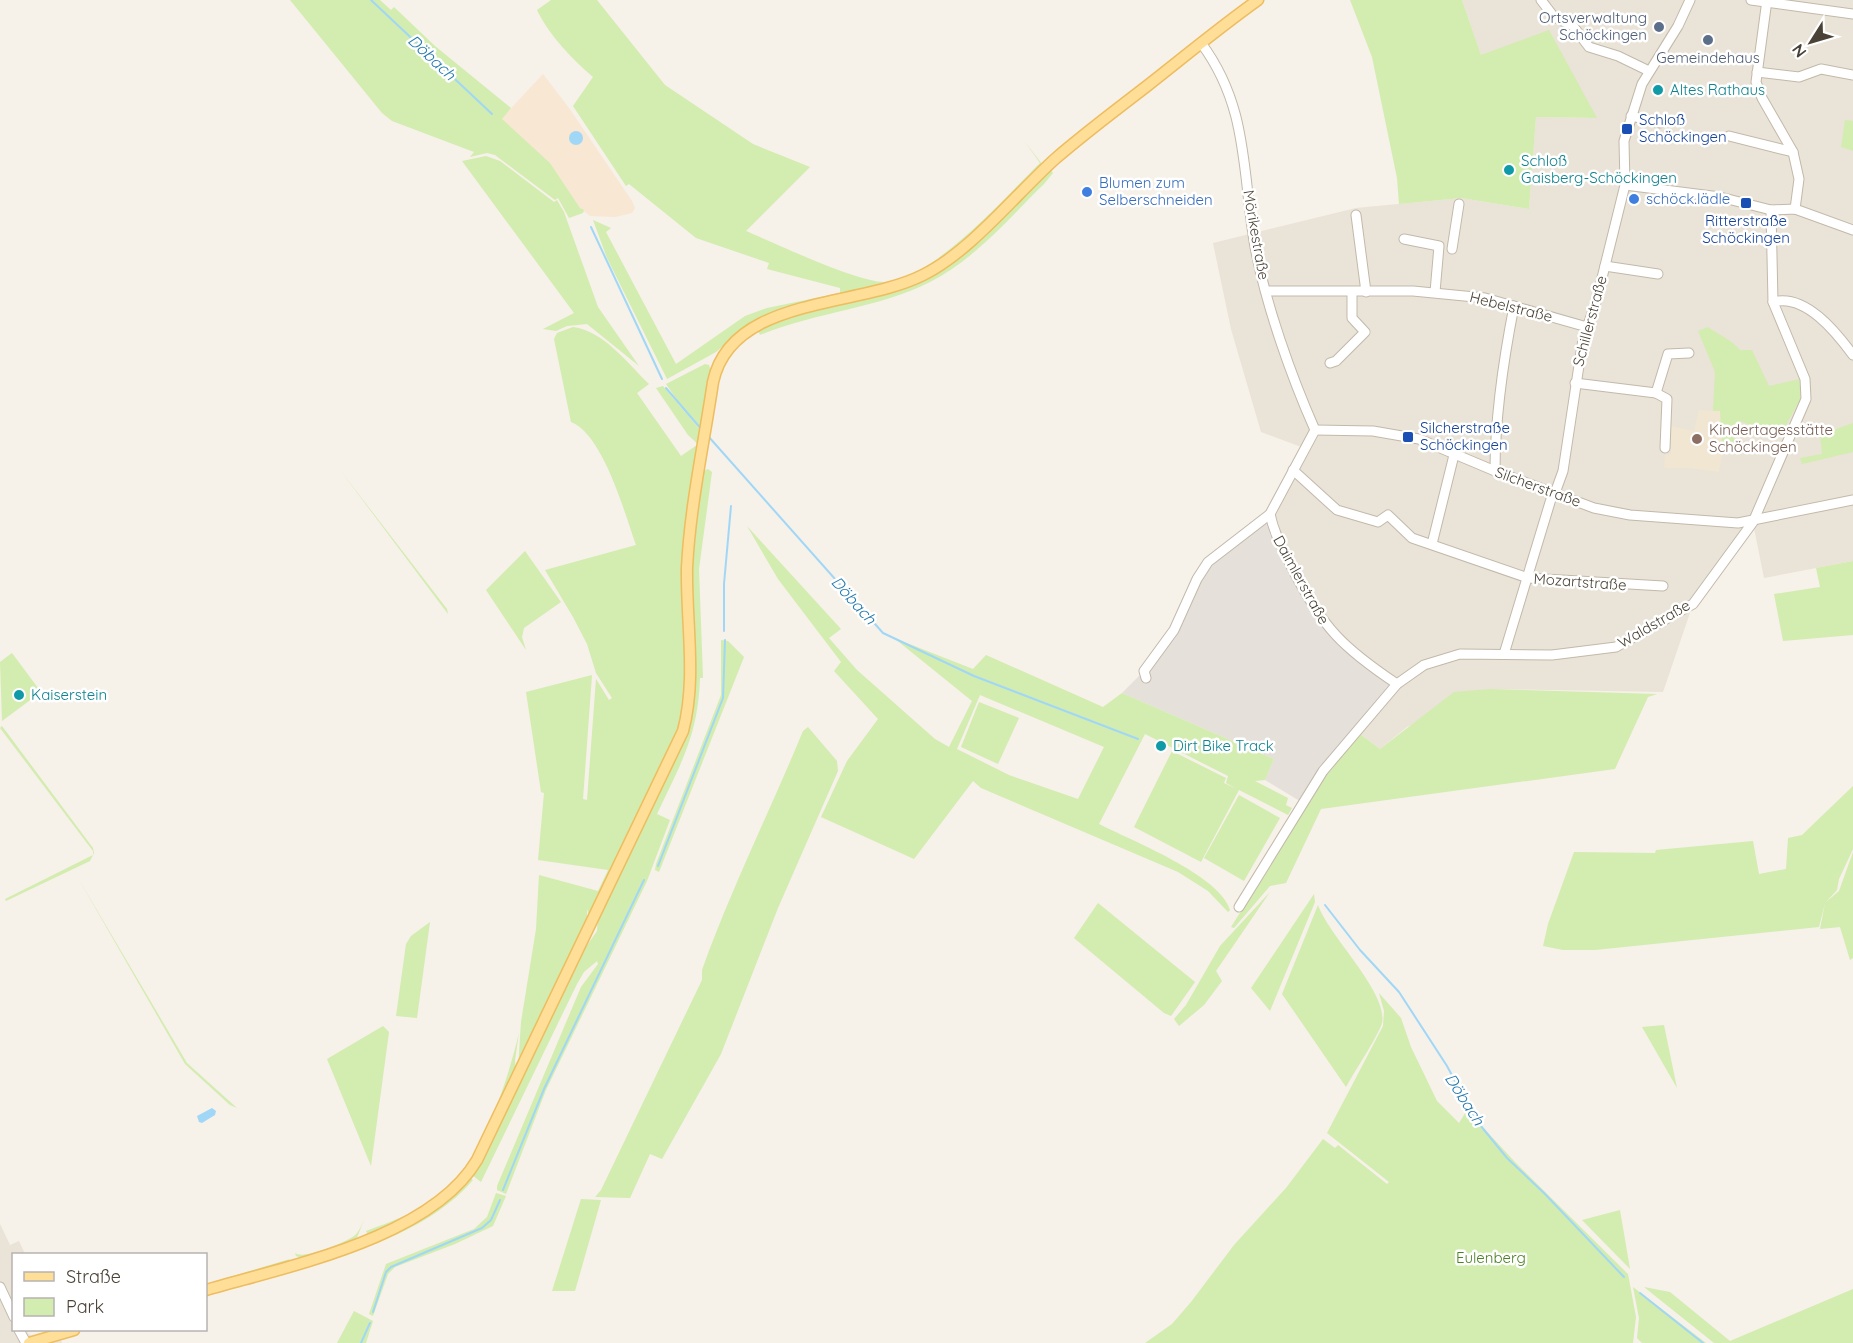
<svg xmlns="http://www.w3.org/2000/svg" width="1853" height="1343" font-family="Quicksand,sans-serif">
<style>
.residential{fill:#eae3d7}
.commercial{fill:#f8e7d3}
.industrial{fill:#e5e0da}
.education{fill:#f0e6d2}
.green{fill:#d3ecaf;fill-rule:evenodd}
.water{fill:#a1d7f6}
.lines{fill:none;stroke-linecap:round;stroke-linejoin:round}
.stream{stroke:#a1d7f6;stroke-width:2}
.minor-casing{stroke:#c2b9aa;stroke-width:11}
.major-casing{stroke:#edbd5f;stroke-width:13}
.minor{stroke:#fff;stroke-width:9}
.major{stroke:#ffde98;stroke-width:10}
.service-dot{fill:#5c6f8a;stroke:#fff;stroke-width:2}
.culture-dot{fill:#0f9aa8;stroke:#fff;stroke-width:2}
.transit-dot{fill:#1a4fb4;stroke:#fff;stroke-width:2}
.shop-dot{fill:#3f7fe0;stroke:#fff;stroke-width:2}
.education-dot{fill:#8d6e63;stroke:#fff;stroke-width:2}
.labels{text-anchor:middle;stroke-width:5;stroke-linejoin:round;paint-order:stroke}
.service-label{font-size:15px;fill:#4e5e75;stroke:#fff;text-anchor:end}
.culture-label{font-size:15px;fill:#0d838f;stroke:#fff;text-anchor:start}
.transit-label{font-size:15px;fill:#164399;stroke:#fff;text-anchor:start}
.shop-label{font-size:15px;fill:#366cbe;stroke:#fff;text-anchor:start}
.street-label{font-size:15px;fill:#4a4236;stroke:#fff}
.education-label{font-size:15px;fill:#785e54;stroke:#fff;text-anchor:start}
.park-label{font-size:15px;fill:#4b8124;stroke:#fff}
.water-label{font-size:16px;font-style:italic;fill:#2479ae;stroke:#fff}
</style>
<rect width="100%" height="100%" fill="#f6f1e9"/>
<!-- residential -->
<g class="residential">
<polygon points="1462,0 1853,0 1853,561 1764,578 1753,523 1693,604 1663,692 1491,689 1407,727 1380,749 1356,731 1326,628 1270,514 1304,448 1261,432 1231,329 1213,243 1356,208 1461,198 1529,209 1536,117 1597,118 1481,55"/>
<polygon points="0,1224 10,1245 19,1241 25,1254 14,1254 14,1330 33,1330 27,1332 31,1336 57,1331 62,1343 0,1343"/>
</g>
<!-- commercial -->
<polygon class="commercial" points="543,74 569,108 632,201 635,208 632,213 615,217 590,216 580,208 550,163 501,119"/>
<!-- industrial -->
<polygon class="industrial" points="1270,514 1326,628 1397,684 1303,803 1265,780 1274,759 1122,693 1144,671 1174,630 1202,569"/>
<!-- education -->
<polygon class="education" points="1699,410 1720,411 1723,452 1719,472 1689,468 1664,468 1665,455 1671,454 1671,426 1694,431"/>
<!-- green -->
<g class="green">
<polygon points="290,0 380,0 391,10 394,7 435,46 511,108 502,119 550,163 580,208 584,210 583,213 569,218 558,198 555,200 495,155 487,153 470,157 474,152 392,121 382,113"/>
<path d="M551,0H597L665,85L753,144L810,167L746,231C774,243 859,283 885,282C934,279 1005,197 1040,163L1025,142L1042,164L956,249L918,274L743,329L716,352L667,379L607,258L593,220L611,228L606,232L676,364L745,316L767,308L840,293V288L767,269L769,263L696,238L629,184L626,186L573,106L593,77C572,59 549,35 537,10Z"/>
<polygon points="1350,0 1462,0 1481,55 1549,30 1597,118 1536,117 1529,209 1461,198 1399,204 1397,178 1372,57"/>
<polygon points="1845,120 1853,121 1853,151 1841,147"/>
<polygon points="486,156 500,161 554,202 557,200 564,212 598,307 639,366 587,324 567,326 556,331 543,329 574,313 462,161"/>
<path d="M1050,169L1053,173L1044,184C1009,218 974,260 930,282C877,309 815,312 760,335L756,325L925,274Z"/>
<path d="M573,327C604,331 627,363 649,384L637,393L681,456L697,445L700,449L686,540L685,698L679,730L590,920L587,909V926L518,1069L521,1022L536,929L539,875L598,891L608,870L538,860L544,793L541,792L526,692L592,675L583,799L587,800L596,679L609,700L612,698L596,673L587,644L573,617L545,570L636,545C625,514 603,434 571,422L554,339L557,333Z"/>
<path d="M1708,327C1719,335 1732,340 1740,350H1752L1769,386L1799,379L1801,398L1780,436L1740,421L1733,443H1722L1720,411H1713L1715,372L1698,331Z"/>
<polygon points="705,364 709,365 711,371 702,428 688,416 666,384"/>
<polygon points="663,386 702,432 700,446 688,435 656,388"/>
<polygon points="1853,423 1853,452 1802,464 1800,458 1822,454 1820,435"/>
<path d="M708,469L712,472L699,569L703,678H700C698,736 681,763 657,814L670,820L647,881L546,1090L506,1194L497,1190V1186L581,987L598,964L597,961L584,972L577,984L481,1182L472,1175L583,951L597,931L598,918L682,742L693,541L703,471Z"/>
<polygon points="340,470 447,609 448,614"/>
<path d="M747,526L841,629L829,638L857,670L935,739L949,747L972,701L894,638L973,669L986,655L1103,707L1122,693L1274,759L1265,780L1255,781L1288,798L1286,805L1292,808L1288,815L1239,790L1201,862L1134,827L1172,751L1226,778L1224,783L1237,789L1226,783L1228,776L1145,734L1099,824C1130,840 1220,875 1230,910L1228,912L1208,891L1178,872L981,788L973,781L914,859L821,817L847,761L878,719L834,671L841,662L778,579ZM980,695L1104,747L1078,799L1009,775L957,749Z"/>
<polygon points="525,551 561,602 524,628 522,637 526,650 486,590"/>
<polygon points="1853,561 1853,635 1783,641 1774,594 1820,587 1816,568"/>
<polygon points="721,640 728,641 744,657 659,872 655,870 656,864 721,695"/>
<polygon points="12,653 41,692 2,721 0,662"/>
<polygon points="1491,689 1657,694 1648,697 1615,769 1321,809 1286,883 1270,886 1234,928 1231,927 1291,832 1323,771 1356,731 1380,749 1454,692"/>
<polygon points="979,702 1019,718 998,764 961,747"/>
<polygon points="2,726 93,848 94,853 90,861 6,901 5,899 93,855 93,851 0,728"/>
<path d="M808,727L837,761L838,771L778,908L721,1054L662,1159L650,1154L630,1198L595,1197L601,1190L702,980V970C731,889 770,811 803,731Z"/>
<polygon points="1853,786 1853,849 1839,879 1837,890 1826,902 1839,891 1853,852 1853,958 1850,960 1840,927 1820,929 1825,903 1819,927 1595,950 1563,950 1543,946 1548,924 1574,852 1655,853 1656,850 1753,841 1759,874 1786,869 1788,838 1802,835"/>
<polygon points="1239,795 1280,818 1244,881 1204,858"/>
<polygon points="78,878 187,1063 237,1108 230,1105 185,1064"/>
<polygon points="1270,892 1216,971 1222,981 1204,1005 1179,1026 1174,1019 1186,1005 1220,946"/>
<polygon points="1314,894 1315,902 1270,1011 1251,988"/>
<polygon points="1098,903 1195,982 1171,1016 1164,1013 1074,938"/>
<path d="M1318,905C1329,937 1393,997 1381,1026C1372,1046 1357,1067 1346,1087L1282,994Z"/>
<polygon points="430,922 417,1018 396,1016 406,944 411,936"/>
<polygon points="1379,993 1401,1018 1411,1047 1437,1101 1459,1123 1467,1110 1515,1162 1628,1274 1636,1317 1633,1343 1145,1343 1172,1324 1191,1302 1234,1245 1286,1188 1323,1139 1335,1148 1338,1145 1387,1184 1389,1182 1327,1133 1383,1026 1384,1011"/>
<polygon points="1664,1025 1677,1088 1642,1027"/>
<polygon points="383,1026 389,1032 371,1166 327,1059"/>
<path d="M519,1033L515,1060L516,1075L482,1144L462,1176L444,1195L426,1208L368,1235L366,1231C390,1222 416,1213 437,1197C482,1163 506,1086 519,1033Z"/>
<path d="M470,1178L473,1180C433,1227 367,1248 310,1267L429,1214L449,1201Z"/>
<polygon points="496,1193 506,1196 493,1226 455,1244 395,1267 388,1274 373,1316 369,1314 386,1264 474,1229 487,1217"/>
<polygon points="581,1199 601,1200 575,1291 552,1291"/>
<polygon points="1620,1210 1630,1269 1582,1220"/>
<path d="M364,1220L356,1240L302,1258L296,1256L295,1253C303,1260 344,1243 354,1236C359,1232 361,1226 364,1220Z"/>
<polygon points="290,1259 287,1263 206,1287 206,1284"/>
<polygon points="1633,1287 1706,1343 1642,1343 1637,1338 1639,1318"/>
<polygon points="1644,1287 1670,1292 1730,1341 1853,1289 1853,1343 1714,1343"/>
<polygon points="354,1311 373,1321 366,1343 337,1343"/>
</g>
<!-- water -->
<g class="water">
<circle cx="576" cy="138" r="7"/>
<polygon points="212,1108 216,1111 215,1115 202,1123 199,1122 197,1116"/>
</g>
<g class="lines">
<!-- stream -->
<g class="stream">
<polyline points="371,0 492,114"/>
<polyline points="591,227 662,379"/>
<polyline points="666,388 702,430"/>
<polyline points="708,436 883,633 974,676 1138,739"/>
<polyline points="724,631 724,584 731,506"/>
<polyline points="658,866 723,698 725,640"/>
<polyline points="1325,905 1360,950 1399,992 1447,1066 1476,1120 1507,1158 1544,1193 1624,1277"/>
<polyline points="503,1190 544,1089 644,880"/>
<polyline points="1640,1293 1703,1343"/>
<polyline points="373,1312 386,1272 391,1267 482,1228 491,1220 500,1200"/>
<polyline points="361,1343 370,1323"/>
</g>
<defs>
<g id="minor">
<polyline points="1541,0 1554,17 1573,26 1589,47 1618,56 1649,71"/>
<polyline points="1751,0 1853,14"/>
<polyline points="1767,0 1756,82 1762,98 1793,152 1799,179 1795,209"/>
<path d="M1201,43C1249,107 1242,173 1255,247C1266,305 1291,376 1315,430"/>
<polyline points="1757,72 1799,77 1821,69 1853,75"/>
<polyline points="1631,116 1660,123"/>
<polyline points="1729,136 1793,152"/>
<polyline points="1625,185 1720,197 1771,210 1795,209 1853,230"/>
<polyline points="1356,215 1366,292"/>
<polyline points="1404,239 1439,246 1435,292"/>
<polyline points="1452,249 1459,204"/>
<polyline points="1605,266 1658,274"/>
<polyline points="1266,291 1413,291 1485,298 1587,327"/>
<path d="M1773,302C1805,293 1836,332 1853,355"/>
<polyline points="1330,363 1336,361 1365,332 1352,318 1352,292"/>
<polyline points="1575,383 1656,393 1668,354 1689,353"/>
<polyline points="1656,393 1667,399 1665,448"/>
<polyline points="1315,430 1373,431 1419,439 1495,471 1594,508 1630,515 1738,523 1853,500"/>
<polyline points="1293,470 1337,510 1378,522 1388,515 1412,538 1528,578 1663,586"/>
<path d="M1495,471C1495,415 1503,362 1514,306"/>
<polyline points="1555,493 1563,471 1583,339 1596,302 1625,185 1624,141 1642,84 1678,26 1690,0"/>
<path d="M1270,514C1274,534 1284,551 1293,570C1323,628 1343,648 1397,684"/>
<polyline points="1432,544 1454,455"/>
<polyline points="1504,654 1551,499"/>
<polyline points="1146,678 1144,671 1174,630 1197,579 1208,562 1270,514 1315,430"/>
<polyline points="1239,907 1323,771 1397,684 1424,665 1460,654 1552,655 1616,647 1693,604 1753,522 1806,399 1805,379 1773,302 1771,210"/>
<polyline points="0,1287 14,1317"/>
<polyline points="19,1330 26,1343"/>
</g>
<g id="major">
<path d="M206,1290C288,1266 431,1238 477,1160L683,731C697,679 686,622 687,568C690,506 704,443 713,382C731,296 858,308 923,275C970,252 1015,195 1055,159C1085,133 1116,110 1147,86C1184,57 1220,27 1258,0"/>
<polyline points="29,1343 74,1330"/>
</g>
</defs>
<!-- minor casing -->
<use href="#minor" class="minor-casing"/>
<!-- major casing -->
<use href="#major" class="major-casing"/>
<!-- minor -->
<use href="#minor" class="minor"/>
<!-- major -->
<use href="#major" class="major"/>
</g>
<!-- markers -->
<g class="service-dot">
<circle cx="1659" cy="27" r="6"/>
<circle cx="1708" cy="40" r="6"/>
</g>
<g class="culture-dot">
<circle cx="1658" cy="90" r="6"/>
<circle cx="1509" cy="170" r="6"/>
<circle cx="19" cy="695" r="6"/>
<circle cx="1161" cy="746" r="6"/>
</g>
<g class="transit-dot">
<rect x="1621" y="123" width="12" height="12" rx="3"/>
<rect x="1740" y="197" width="12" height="12" rx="3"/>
<rect x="1402" y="431" width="12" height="12" rx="3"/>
</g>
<g class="shop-dot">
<circle cx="1087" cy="192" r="6"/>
<circle cx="1634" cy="199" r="6"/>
</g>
<circle class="education-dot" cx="1697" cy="439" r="6"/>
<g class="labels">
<!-- service labels -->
<g class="service-label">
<text x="1647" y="23">Ortsverwaltung<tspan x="1647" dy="17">Schöckingen</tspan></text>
<text x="1708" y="63" text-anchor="middle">Gemeindehaus</text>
</g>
<!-- culture labels -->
<g class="culture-label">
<text x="1670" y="95">Altes Rathaus</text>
<text x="1521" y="166">Schloß<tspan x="1521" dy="17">Gaisberg-Schöckingen</tspan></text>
<text x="31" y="700">Kaiserstein</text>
<text x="1173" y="751">Dirt Bike Track</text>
</g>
<!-- transit labels -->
<g class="transit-label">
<text x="1639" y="125">Schloß<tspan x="1639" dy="17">Schöckingen</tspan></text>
<text x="1746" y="226" text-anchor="middle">Ritterstraße<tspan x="1746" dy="17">Schöckingen</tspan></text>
<text x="1420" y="433">Silcherstraße<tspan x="1420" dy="17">Schöckingen</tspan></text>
</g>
<!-- shop labels -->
<g class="shop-label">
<text x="1099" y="188">Blumen zum<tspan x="1099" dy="17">Selberschneiden</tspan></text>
<text x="1646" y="204">schöck.lädle</text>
</g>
<!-- street labels -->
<g class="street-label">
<text transform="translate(1256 235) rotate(80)" y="5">Mörikestraße</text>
<text transform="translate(1511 307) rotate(14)" y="5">Hebelstraße</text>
<text transform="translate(1590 321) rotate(-75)" y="5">Schillerstraße</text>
<text transform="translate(1538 487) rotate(20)" y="5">Silcherstraße</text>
<text transform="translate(1301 580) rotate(61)" y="5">Daimlerstraße</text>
<text transform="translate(1580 582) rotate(4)" y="5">Mozartstraße</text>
<text transform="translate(1654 624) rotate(-30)" y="5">Waldstraße</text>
</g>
<!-- education labels -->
<g class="education-label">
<text x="1709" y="435">Kindertagesstätte<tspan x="1709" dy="17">Schöckingen</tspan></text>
</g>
<!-- park labels -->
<g class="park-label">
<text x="1491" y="1263">Eulenberg</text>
</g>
<!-- water labels -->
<g class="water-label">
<text transform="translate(432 57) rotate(43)" y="6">Döbach</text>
<text transform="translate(854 600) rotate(48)" y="6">Döbach</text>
<text transform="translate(1465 1099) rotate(57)" y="6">Döbach</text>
</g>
</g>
<!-- legend -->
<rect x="12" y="1253" width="195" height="78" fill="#ffffff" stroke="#b7b3af" stroke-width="1.5"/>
<rect x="24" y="1272" width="30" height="9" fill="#ffde98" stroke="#b7b3af" stroke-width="1.5"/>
<text x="66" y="1283" font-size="18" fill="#4a4236">Straße</text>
<rect x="24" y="1298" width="30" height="18" fill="#d3ecaf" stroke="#b7b3af" stroke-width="1.5"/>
<text x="66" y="1313" font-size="18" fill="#4a4236">Park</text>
<!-- north arrow -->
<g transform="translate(1811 42) rotate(233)" stroke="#ffffff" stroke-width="4.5" paint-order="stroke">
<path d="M0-4.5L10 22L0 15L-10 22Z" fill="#4a4236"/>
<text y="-9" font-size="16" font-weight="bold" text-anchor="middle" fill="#4a4236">N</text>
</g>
</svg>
